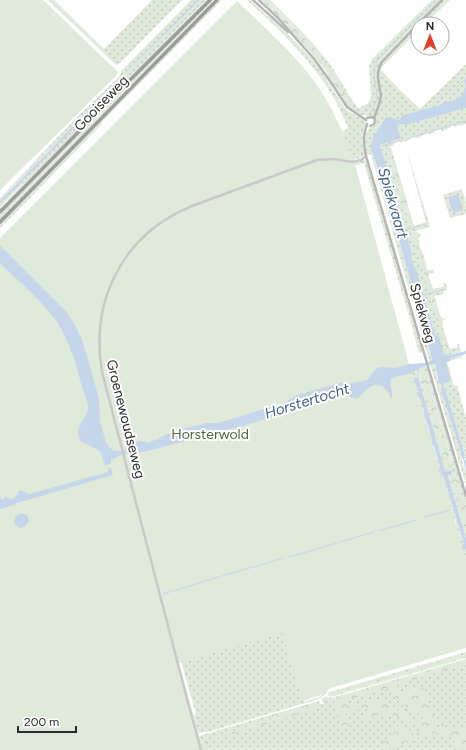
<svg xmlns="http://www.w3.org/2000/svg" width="466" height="750" font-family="Figtree,sans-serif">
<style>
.grass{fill:url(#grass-dots);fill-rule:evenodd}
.forest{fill:url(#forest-crowns);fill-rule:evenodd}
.park{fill:#e0eada}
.water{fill:#c5d6ea}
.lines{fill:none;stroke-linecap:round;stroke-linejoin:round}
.stream{stroke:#c5d6ea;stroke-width:1}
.tertiary{stroke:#c9c9c9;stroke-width:2.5}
.secondary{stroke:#b6b6b6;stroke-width:2.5}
.trunk{stroke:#9c9c9c;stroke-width:3.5}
.labels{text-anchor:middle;stroke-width:4;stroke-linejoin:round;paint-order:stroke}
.street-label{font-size:14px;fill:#2c2c2c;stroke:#fff}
.park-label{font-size:14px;fill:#48673a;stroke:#fff}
.water-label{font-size:15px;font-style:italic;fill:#3b608d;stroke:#fff}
</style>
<defs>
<pattern id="grass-dots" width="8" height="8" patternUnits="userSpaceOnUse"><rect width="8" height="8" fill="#e0eada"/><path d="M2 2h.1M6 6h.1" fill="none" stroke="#c0c9bb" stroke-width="1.8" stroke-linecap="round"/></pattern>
<pattern id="forest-crowns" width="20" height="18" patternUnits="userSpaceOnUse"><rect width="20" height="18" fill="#e0eada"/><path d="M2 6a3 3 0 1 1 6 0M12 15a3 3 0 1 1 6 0" fill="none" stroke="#c0c9bb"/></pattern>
</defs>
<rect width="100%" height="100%" fill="#fff"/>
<!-- grass -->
<g class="grass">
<polygon points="48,0 54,0 104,49 152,0 182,0 120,63 116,65 91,41"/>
<polygon points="191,0 197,0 126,72 126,73 200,0 207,0 31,178 25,184 0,210 0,208 23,184 22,184 0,207 0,204 124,76 124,75 123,75 0,201 0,198 76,118 119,77 122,70 130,62"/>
<polygon points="211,0 214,0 0,220 0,214"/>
<polygon points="220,0 222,0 102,122 101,125 30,198 0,228 0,223 193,27"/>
<path d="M247,0H250C271,20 294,37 312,60C325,75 334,92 345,108L348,111L365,120C367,128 362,134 362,142C362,148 366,153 363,157L349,161L332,158L323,159L278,174V173L318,158C320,141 329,145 335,134L343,132L348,128C344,119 340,108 335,100C313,61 280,30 247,0Z"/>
<path d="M267,0H270C289,19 309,37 325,58C338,74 346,92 358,108C365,105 370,104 371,96L369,66L372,59L432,0H450L425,24H418V31L380,69L400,90L420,109L466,64V78L463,81L465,82L466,84L463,95L458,99L446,102L444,101V99L440,105L403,115L399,120L386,117L380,126L372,139L373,156L397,232L432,359L433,360L429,361L371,154L367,155C364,143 362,131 375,125L376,119L373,116C371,116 369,117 367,116C360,116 350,109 346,104H349L299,32Z"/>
<path d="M466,108V124L455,127L454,125L450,127V128L442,131L441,129L434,131L435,133L429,134L428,133L417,138L416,137L410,138V140L400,143V141L394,143V145L387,148L408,219L410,226L411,227L426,222L405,145L430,227L412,232L425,278L430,292L445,289V286L444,287L443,283H446L447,289V290L443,291L444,294L435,296L434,295L432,296L431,298L446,351L458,347L457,344H459L461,352L449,355L444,354L435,334L416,268C413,265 411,257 412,253L396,197L394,196L380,145L397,127L399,124L406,125Z"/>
<polygon points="364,160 367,162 423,352 419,353 409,316 364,163 357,165 278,175"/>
<path d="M461,189C466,196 466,205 466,214L450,218L443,195Z"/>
<polygon points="462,356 462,357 447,362 454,386 457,385 466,418 466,458 464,458 465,456 445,388 444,388 443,384 451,381 445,362 449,359"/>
<path d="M430,364H435C437,370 436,376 439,382C440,384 441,386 442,388L441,390L463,458L462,460L466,474V485Z"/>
<path d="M426,366L430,377L466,499V509L455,474L450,476L466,534V538L448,476L449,473L452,472V470L446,471L445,470L418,377L414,378L418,393V397C423,402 424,410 424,416L426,419L432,439V444L440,466L438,473L440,471L442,472L464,543L463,548L466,550V559L464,554L458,550L459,545L461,542L459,533L455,525L456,521L451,514L426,518H423L422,516L424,513L449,506C449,500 444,486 442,479L436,477V465L420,416L421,409L417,394L415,392L411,378L397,381V382L405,415L396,432L377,414L366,408L357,404L335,401L230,433L132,459L130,464L127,465L125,454L145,452L253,423L342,396L345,395L357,399C364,393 377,376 386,389C388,392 389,395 391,398L392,397V394L390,380L395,377L409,374H411C415,370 420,368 426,366ZM424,371L426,372L453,464L446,466L420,375Z"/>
<path d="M286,631L283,634L289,654L300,681L304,702L320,697L324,691L329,688C327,694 321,698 316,700L208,732L198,733L193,717L196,714L181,661Z"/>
<polygon points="466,652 466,654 329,694 331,696 334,695 466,657 466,658 331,697 327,695 330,692"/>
<polygon points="466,662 466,750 202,750 199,737 202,735 270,715 270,718 316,705 316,702 319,701 321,704 323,704 322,699 326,696 330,698 335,697 336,699"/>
</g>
<!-- forest -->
<g class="forest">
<polygon points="262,0 267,0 317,51 334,75 351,102 349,104 346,104 324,69 308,50 273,11"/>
<polygon points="391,147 414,226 411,227 410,226 408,219 387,148"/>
<path d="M416,231L420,234L421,236L418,238L420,242L419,243C420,248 422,252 424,257C426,261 426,265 427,270H433L434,272V273L428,274L433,289L445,286L446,288L445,289L430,292L425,278L412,232Z"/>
<polygon points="434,295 440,315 443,319 445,318 446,318 443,321 443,327 449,347 450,349 459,347 446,351 431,298 432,296"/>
<polygon points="424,371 426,372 453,465 446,467 420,375"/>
<polygon points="455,474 466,509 466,534 450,476"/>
<polygon points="466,654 466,657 334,695 330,696 328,695 330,693"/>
<path d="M466,659V662L462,664L461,666C438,672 415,680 393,687L403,694L409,689L423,686L437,729L441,728V717C442,720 443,724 445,726C448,733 461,727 466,725V747L463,748L462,750H450L455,748V745L452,736C436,731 421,741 406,743C398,747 389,748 380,747L379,743L389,740L388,734H395L393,732L389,729L394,726C396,736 396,741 408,742L442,732L451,734L452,733L441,731L408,741C398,740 397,733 394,726H404L408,728L412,733H419C421,729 420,728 417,725L390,714L383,717L378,716V712L380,710V708H376L377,717L372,719L362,722L360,719L368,714V711L366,708L351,711V713L346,714L349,725L341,728L334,704V702L336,699L335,697ZM389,689C393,694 398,700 403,704C411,710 421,713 425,723C412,722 396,708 385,700C373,696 359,707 346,706V700Z"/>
<polygon points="316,702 317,708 316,709 211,740 207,746 207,750 205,750 205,746 210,738 255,724 257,722 270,719 270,715"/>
</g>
<!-- park -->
<g class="park">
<polygon points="0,0 43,0 118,72 116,76 0,190"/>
<path d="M237,1C268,31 306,63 327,101C338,120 346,140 354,161L419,401L466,558V648L328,689L321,695L303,701L282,633L179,663L203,750H0V238Z"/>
</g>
<!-- water -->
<g class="water">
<polygon points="197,0 200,0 126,73 126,72"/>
<polygon points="123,75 125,76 0,204 0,201"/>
<path d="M466,78V108L406,125L399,124L397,127L401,138L380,145V146L392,184C391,188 393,195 396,197L412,253C411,257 413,265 416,268L435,334L439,337L444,354L449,355L466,351V354L450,359V361L446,362L451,381L443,384L444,388H445L465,456L464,457L466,462V474L464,462L441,390L442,388L441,385L439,383L435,364C426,365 418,368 411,374H409L395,377L390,380L392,394V397L391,398C384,383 376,380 364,392C361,394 360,397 357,399L345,395L337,397L253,423L144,452L123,454L111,460V464L105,465L101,453L98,450L81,442C80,440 78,437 78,434C77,423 89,416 88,406C86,396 81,386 79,376C75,360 70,345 62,330C47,304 21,284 0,263V246L2,247L66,311L77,329L82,340L86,352L99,399L100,422L106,442L109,447L114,451H120L125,450L129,443C136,441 140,439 147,443L158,439L162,436L176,431L206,423H218L274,406L282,404L295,396L325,387L341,383H352L364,381L368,379L377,368L380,367L396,368L410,364L425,363L432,360V359L397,232L371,148L372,139L380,126L386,117H389L399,120L403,115L440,105L445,99L444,101L446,102C454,100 462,99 464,91C465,87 466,85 464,81L463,82L447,97Z"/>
<polygon points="458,194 463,210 453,213 448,197"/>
<path d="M418,377L445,470L446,471L452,470L453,472L449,474L448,476L466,538V550L462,548L464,543L442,472L440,471L438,473L440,466L434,447L432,444V439L426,419L424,416C424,410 423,402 418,397V393L414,378Z"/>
<path d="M109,467L111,469L113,475L17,503L14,505L0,509V496L1,499L3,500L5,497H7L10,499L15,498C19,489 21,489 29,494L36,492H37L108,472V468Z"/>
<path d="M21,513L27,515C31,522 27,526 20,528L16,525L14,521L15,517Z"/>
</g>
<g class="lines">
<!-- stream -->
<g class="stream">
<polyline points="371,112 377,99 377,93 374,76 375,68 377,61 436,0"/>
<polyline points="406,139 465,121"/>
<polyline points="382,146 403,140"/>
<polyline points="405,230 426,224"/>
<polyline points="424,295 445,289"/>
<polyline points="424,517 450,510"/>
<polyline points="379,531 416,520"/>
<polyline points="340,542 374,532"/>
<polyline points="289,557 337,543"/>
<polyline points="222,576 284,558"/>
<polyline points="163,594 219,577"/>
</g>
<!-- tertiary -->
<path class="tertiary" d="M201,750L186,695L102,372C90,300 123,234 192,206L317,160L334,159L352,162L361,160L366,156"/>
<!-- secondary -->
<g class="secondary">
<polyline points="253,0 288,32"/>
<polyline points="259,0 278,18 314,59 330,81 347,107 366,120"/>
<polyline points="418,24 442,0"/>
<polyline points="367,118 371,117 374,118 375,120 374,124 370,126"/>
<polyline points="374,118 379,105 381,96 378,78 378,72 381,63 418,24"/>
<path d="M367,124C363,137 363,143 366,156L466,496"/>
</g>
<!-- trunk -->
<g class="trunk">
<polyline points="0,212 101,109 210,0"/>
<polyline points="0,222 217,0"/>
</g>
</g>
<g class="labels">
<!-- street labels -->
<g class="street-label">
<text transform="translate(101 103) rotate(-46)" y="5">Gooiseweg</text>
<text transform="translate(423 313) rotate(74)" y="5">Spiekweg</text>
<text transform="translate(126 419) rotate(76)" y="5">Groenewoudseweg</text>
</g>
<!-- park labels -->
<g class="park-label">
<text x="210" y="439">Horsterwold</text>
</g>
<!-- water labels -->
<g class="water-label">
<text transform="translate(393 203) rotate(74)" y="5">Spiekvaart</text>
<text transform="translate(307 401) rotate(-17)" y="5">Horstertocht</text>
</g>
</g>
<!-- north arrow -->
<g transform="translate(430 36)"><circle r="19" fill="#ffffff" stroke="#ababab"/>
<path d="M0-3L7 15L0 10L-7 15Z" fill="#e43e2e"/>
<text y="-6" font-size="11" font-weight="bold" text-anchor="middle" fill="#2c2c2c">N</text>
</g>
<!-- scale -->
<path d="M18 726v6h58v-6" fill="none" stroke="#2c2c2c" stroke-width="2"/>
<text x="24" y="726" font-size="12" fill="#2c2c2c" stroke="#ffffff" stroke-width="3" paint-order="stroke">200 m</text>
</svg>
